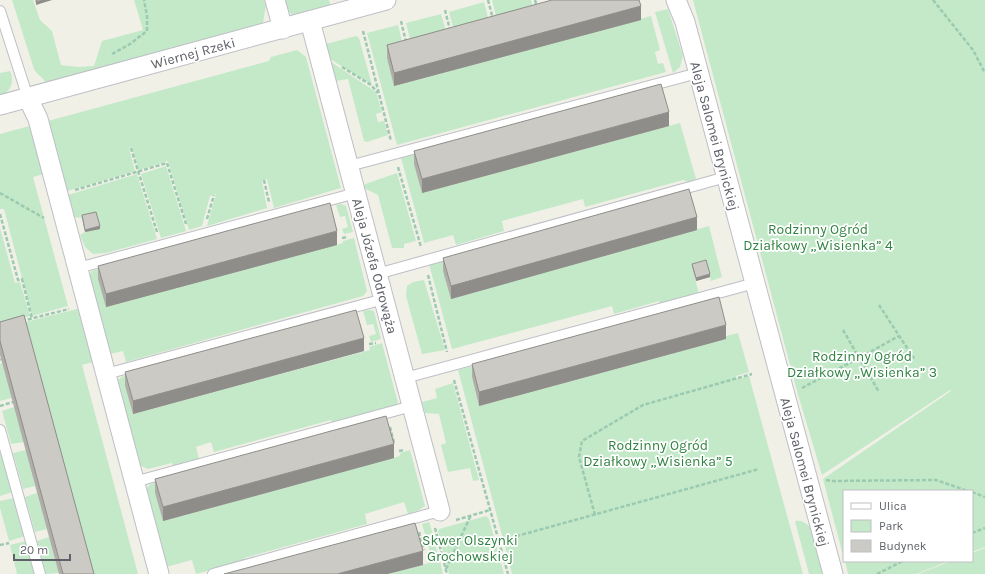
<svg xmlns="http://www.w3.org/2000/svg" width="985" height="574" font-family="Karla,sans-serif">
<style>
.green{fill:#c3e9c9}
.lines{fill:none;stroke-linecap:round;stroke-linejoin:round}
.lane-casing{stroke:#bebfc6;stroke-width:12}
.street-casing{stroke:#bebfc6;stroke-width:21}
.path{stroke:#9bcab0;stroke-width:2.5;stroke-dasharray:4 2;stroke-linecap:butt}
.lane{stroke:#fff;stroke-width:10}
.street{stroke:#fff;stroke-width:19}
.wall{fill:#afaea9}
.shaded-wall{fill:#8f8d89}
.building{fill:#cccac4;stroke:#8f8d89}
.labels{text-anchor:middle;stroke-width:3.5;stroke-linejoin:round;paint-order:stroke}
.street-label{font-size:14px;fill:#5e6168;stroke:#fff}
.park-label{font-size:14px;fill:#318342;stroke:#fff}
</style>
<rect width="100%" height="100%" fill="#f1f0e7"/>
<!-- green -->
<g class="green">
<path d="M12,0H33L40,20L52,31L61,65L78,67L94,66L102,41L143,30L134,0H264L266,5L263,23L46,83C43,77 37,75 34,69Z"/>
<polygon points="282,0 329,0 331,6 293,16 283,5"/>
<polygon points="492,0 531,0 536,18 499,28"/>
<polygon points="693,0 985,0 985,547 972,552 972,491 844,491 844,559 823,479 951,391 950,390 822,475 797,391"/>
<polygon points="484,2 491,30 456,39 449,12"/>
<polygon points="668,9 683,56 680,67 673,73 655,12"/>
<polygon points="441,14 449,41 413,51 406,23"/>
<polygon points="651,16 660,50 655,52 658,64 663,63 666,72 397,145 367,33 398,25 405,53 387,58 395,86"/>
<polygon points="356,36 359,38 372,85 330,59 326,44"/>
<polygon points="297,50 306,57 341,188 274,208 267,179 262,181 267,208 207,226 216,194 210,196 202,226 189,230 168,161 139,170 132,147 129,148 135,171 67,191 48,121 269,61 271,57"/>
<polygon points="331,62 376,92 382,112 376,114 378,122 384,121 388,135 367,142 364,141 348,79 336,81"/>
<path d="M10,71C15,81 11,92 0,96V73Z"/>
<polygon points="680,123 696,179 689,182 683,180 585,207 583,199 502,221 504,231 456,245 453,235 424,243 401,158 431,150 415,165 422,193"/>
<polygon points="33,125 47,173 33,177 68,306 32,316 4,209 0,209 0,134"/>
<polygon points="166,166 186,231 161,238 141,174"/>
<polygon points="397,173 416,241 404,244 404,248 392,248 378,195 364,188 364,185 368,183"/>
<polygon points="137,174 157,239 106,253 93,254 85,247 80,235 85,232 82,218 74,217 68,195"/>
<polygon points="341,204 346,206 353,232 344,234 342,229 348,227 345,216 340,217 336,205"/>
<polygon points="709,226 722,277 711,281 706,263 692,267 699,294 660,305 659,301 614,314 612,306 452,349 429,264 459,256 451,299"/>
<polygon points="0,228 15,283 20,282 30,316 0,324"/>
<polygon points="354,238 367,291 363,296 126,362 123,351 110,354 89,275 92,271 115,264 337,245 343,243 343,241"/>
<polygon points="424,280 445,350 422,354 406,296 407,286 413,282"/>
<polygon points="81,308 97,361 82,365 138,574 90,574 22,323"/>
<polygon points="369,310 374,311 381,339 371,342 369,336 376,334 373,324 367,325 363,311"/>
<polygon points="738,333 749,372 736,376 737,379 749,376 803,574 512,574 504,542 516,538 515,535 503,539 458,370 488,362 472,377 479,406 726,339 726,336"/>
<polygon points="382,343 398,403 392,407 332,424 331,420 214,452 211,442 196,447 199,459 173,466 172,463 148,469 139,465 117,381 121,377 142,370 125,386 133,414 370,350 369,347"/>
<polygon points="2,363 12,398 0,401 0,364"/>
<polygon points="453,383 479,480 473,481 470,468 448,472 441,445 446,443 439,414 425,413 422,402 437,398 435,389"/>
<polygon points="14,407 24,442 11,444 2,411"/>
<polygon points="26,450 35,486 23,489 13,453"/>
<polygon points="410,450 425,506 419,510 408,514 404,502 365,514 367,524 244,558 244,561 196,574 192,560 166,567 146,489 149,485 159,481 155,493 163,521 400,456 400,453"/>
<polygon points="0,454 3,455 13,492 0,496"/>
<polygon points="37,493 47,529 35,532 25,497"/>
<polygon points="14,498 25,536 9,541 0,508 0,501"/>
<polygon points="486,516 489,519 504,574 449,574 438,531 439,529"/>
<path d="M795,521C802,520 806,523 811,528H812L825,574H809Z"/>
<polygon points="429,522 433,534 427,536 430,546 435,545 438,554 431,555 422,524"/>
<polygon points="49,537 59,573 46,574 37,541"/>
<polygon points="26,541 35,574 17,574 10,545"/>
<polygon points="985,548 985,574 918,574 951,561 972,561 972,553"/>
<polygon points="439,557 443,574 388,574 429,563 429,560"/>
<polygon points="845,561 949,561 916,574 848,574"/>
</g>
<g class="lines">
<defs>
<g id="lane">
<polyline points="0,11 28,98"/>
<polyline points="349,166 698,73"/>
<polyline points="78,268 356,193"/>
<polyline points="377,274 726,177"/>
<polyline points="106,374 384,299"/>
<polyline points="405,378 755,283"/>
<polyline points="0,430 40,574"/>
<polyline points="134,482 412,406"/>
<polyline points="213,574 440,511"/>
</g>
<g id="street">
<polyline points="275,0 283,29"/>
<polyline points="676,0 685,22 833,574"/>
<polyline points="310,21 440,511"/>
<polyline points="28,98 38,119 159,574"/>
<polyline points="0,105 386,0"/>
</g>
</defs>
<!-- lane casing -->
<use href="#lane" class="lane-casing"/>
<!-- street casing -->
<use href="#street" class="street-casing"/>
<!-- path -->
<g class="path">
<polyline points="488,0 493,19"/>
<polyline points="535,0 537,7"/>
<polyline points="933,0 973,50 985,73"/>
<polyline points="445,10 450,30"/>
<polyline points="401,21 406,42"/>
<polyline points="363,31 391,141"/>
<polyline points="112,54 130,44 147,31 147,16 144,0"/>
<polyline points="342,67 371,85 378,93"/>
<polyline points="131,148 157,232"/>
<polyline points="398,167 421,247"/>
<polyline points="264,180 269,202"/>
<polyline points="75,190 167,163 186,224"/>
<polyline points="0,193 44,218"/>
<polyline points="0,214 18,280 22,279 32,319"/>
<polyline points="207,219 214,195"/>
<polyline points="342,238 348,237"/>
<polyline points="428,275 447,352"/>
<polyline points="879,305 915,360"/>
<polyline points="22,321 69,309"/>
<polyline points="843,330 879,392"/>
<polyline points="369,344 376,343"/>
<polyline points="0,360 1,359"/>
<polyline points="454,380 508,574"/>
<polyline points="802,388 859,358 899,336"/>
<polyline points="0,406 13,402"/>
<polyline points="390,427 394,443"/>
<polyline points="399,451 405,450"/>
<polyline points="826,480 832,481 936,480 968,491"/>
<polyline points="972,492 985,497"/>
<polyline points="595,515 579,457 582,441 643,405 752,374"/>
<polyline points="456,520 490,510"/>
<polyline points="435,528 447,574"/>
<polyline points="419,532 424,550"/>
<polyline points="972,533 985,528"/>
<polyline points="499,541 759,469"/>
<polyline points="0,545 9,543"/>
<polyline points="428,558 442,554"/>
<polyline points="446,569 471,515"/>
<polyline points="877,574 903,561"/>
</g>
<!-- lane -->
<use href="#lane" class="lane"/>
<!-- street -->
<use href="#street" class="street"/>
</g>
<!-- wall -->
<g class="wall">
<polygon points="641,20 394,86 387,58 387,45"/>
<polygon points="669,126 422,193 414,164 414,151"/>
<polygon points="82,215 100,229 85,232 82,218"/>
<polygon points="697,230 451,299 443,271 443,258"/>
<polygon points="337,245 106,307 98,279 98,266"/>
<polygon points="692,264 710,277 696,281 692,267"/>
<polygon points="0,322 94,574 59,574 0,355"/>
<polygon points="726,339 479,406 472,377 472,364"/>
<polygon points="364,351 133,414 125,386 125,372"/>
<polygon points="394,458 163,521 155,493 155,479"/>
</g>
<!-- shaded-wall -->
<g class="shaded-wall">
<polygon points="44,0 52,0 36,5 36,2"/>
<polygon points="641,6 641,20 394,86 394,73"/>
<polygon points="669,112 669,126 422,193 422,179"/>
<polygon points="697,217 697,230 451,299 451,286"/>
<polygon points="100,226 100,229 85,232 85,230"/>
<polygon points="337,231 337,245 106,307 106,294"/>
<polygon points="710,274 710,277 696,281 696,278"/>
<polygon points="726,325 726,339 479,406 479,392"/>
<polygon points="364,338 364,351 133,414 133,401"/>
<polygon points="394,444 394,458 163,521 163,507"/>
<polygon points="423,551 423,565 388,574 337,574"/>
</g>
<!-- building -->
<g class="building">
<polygon points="36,0 44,0 36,2"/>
<polygon points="552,0 639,0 641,6 394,73 387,45"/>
<polygon points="661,84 669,112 422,179 414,151"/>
<polygon points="689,189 697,217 451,286 443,258"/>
<polygon points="330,203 337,231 106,294 98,266"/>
<polygon points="96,212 100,226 85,230 82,215"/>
<polygon points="706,260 710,274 696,278 692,264"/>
<polygon points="719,297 726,325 479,392 472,364"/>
<polygon points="356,310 364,338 133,401 125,372"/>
<polygon points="24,315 94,574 63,574 0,341 0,322"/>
<polygon points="386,416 394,444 163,507 155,479"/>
<polygon points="415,523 423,551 337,574 224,574"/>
</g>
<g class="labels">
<!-- street labels -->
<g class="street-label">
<text transform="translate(193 53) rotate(-15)" y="5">Wiernej Rzeki</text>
<text transform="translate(715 136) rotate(75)" y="5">Aleja Salomei Brynickiej</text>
<text transform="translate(375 266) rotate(75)" y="5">Aleja Józefa Odrowąża</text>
<text transform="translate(805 472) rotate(75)" y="5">Aleja Salomei Brynickiej</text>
</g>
<!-- park labels -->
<g class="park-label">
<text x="818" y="234">Rodzinny Ogród<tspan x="818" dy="16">Działkowy „Wisienka” 4</tspan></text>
<text x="862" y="361">Rodzinny Ogród<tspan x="862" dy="16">Działkowy „Wisienka” 3</tspan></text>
<text x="658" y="450">Rodzinny Ogród<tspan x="658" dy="16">Działkowy „Wisienka” 5</tspan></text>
<text x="470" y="545">Skwer Olszynki<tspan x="470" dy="16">Grochowskiej</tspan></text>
</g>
</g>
<!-- legend -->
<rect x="843" y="490" width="130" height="72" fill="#ffffff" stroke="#bfc0c3"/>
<rect x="851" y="503" width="20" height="6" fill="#ffffff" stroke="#bfc0c3"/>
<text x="879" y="510" font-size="12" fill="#5e6168">Ulica</text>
<rect x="851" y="520" width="20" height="12" fill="#c3e9c9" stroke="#bfc0c3"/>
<text x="879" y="530" font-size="12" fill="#5e6168">Park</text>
<rect x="851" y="540" width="20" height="12" fill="#cccac4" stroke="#bfc0c3"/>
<text x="879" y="550" font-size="12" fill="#5e6168">Budynek</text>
<!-- scale -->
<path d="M14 554v6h56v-6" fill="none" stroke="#5e6168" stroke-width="2"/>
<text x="20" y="554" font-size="12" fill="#5e6168" stroke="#ffffff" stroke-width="3" paint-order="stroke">20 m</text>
</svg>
